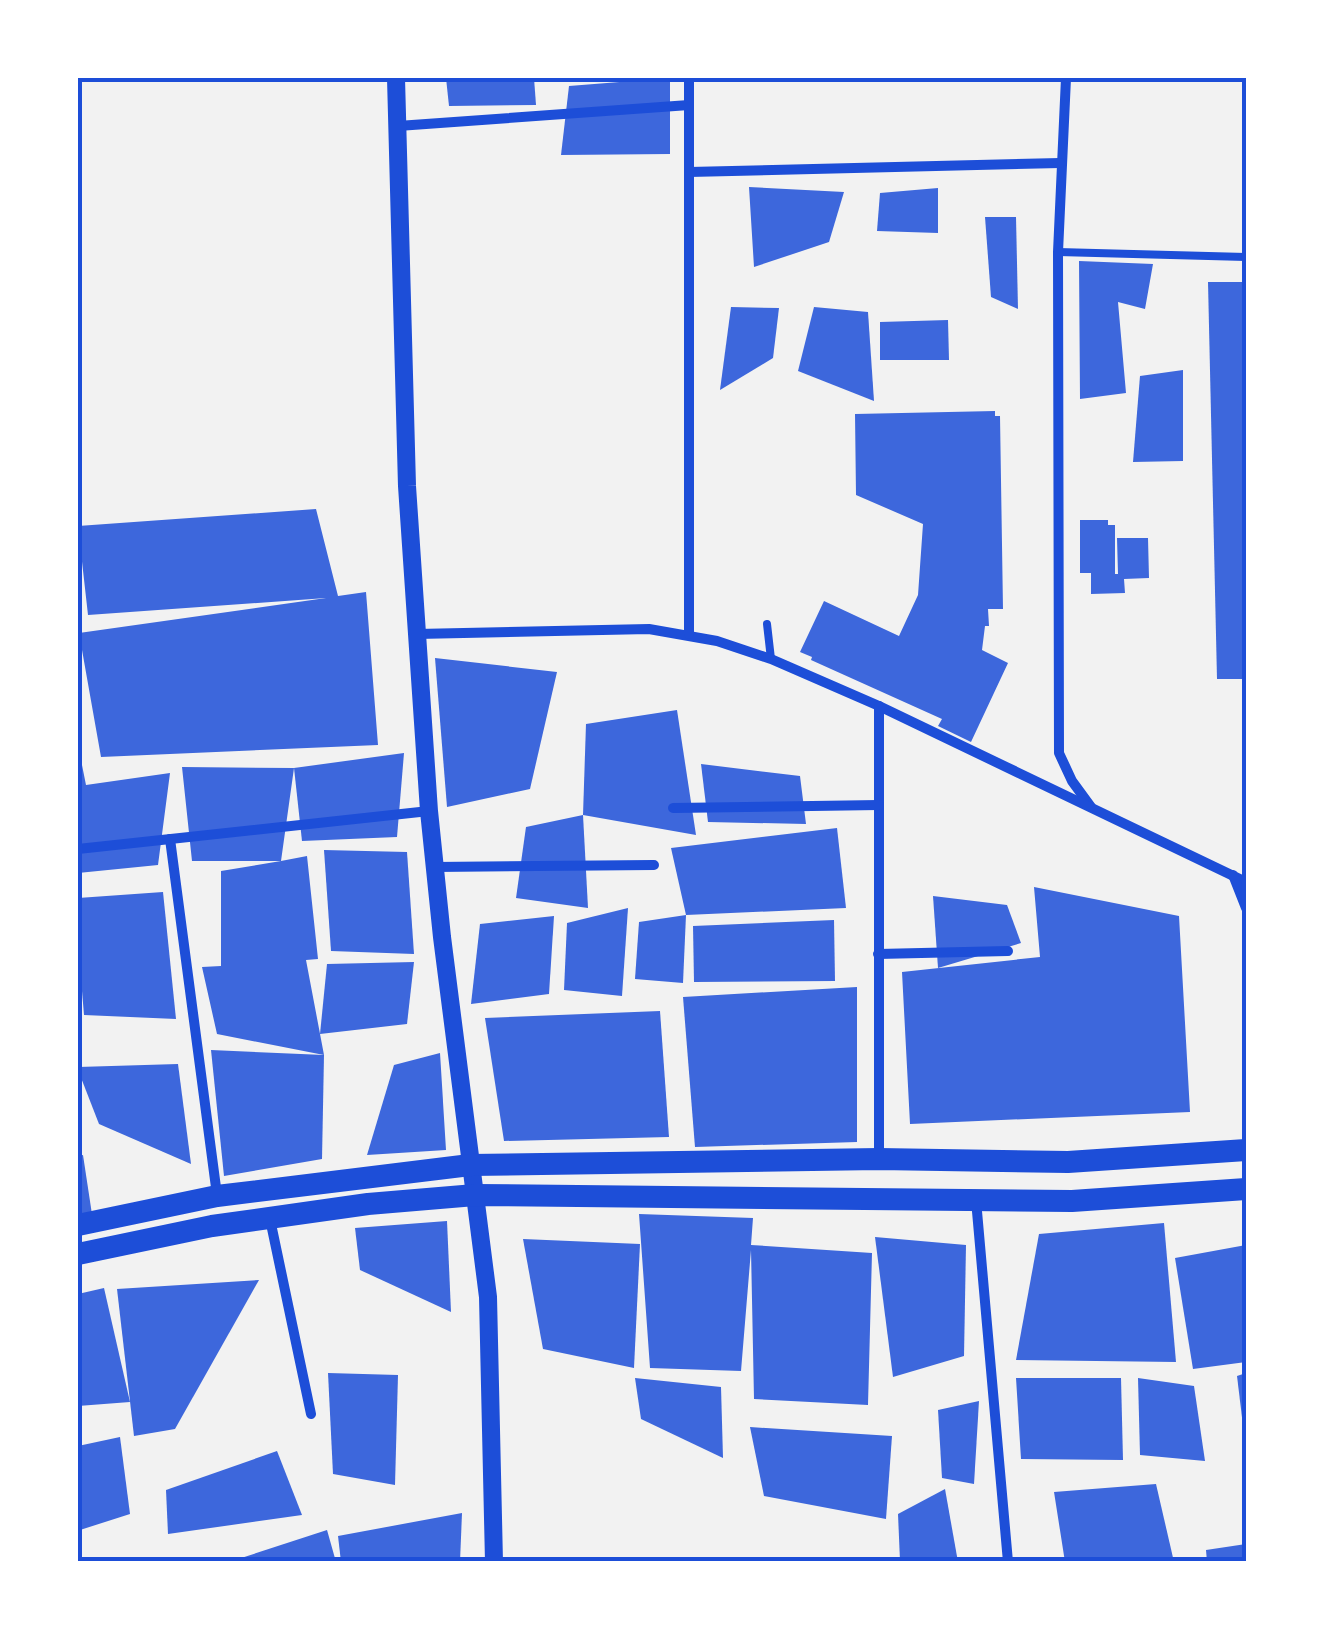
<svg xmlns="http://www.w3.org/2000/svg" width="1324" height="1639" font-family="'Open Sans',sans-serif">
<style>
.building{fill:#3d67dc}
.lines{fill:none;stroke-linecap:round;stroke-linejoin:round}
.service{stroke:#1d4ed8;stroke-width:8}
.minor{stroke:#1d4ed8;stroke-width:10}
.tertiary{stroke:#1d4ed8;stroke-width:18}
.primary{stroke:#1d4ed8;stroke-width:22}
.neatline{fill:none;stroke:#1d4ed8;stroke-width:4}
</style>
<rect width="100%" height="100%" fill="#f2f2f2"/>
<!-- building -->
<g class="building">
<polygon points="446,78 534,78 536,105 449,106"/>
<polygon points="670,78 670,154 561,155 569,86"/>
<polygon points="749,187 844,192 829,242 754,267"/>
<polygon points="938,188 938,233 877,231 880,193"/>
<polygon points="985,217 1016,217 1018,309 991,297"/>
<polygon points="1079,261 1153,264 1145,309 1118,302 1126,393 1080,399"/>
<polygon points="1208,282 1246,282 1246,679 1217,679"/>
<polygon points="731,307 779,308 773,358 720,390"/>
<polygon points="814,307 868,312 874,401 798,371"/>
<polygon points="948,320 949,360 880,360 880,322"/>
<polygon points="1183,370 1183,461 1133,462 1140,376"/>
<polygon points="995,411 995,416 1000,416 1003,609 988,609 989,626 985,626 982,650 1008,663 971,742 938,726 942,719 811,660 812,657 800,652 824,601 899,636 918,595 923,524 856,495 855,414"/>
<polygon points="316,509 338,596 366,592 378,745 101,757 79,633 326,598 88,615 78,526"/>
<polygon points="1080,520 1108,520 1108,525 1115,525 1115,574 1118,574 1117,538 1148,538 1149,578 1124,579 1125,593 1091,594 1091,573 1080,573"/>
<polygon points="435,658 557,672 530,789 447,807"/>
<polygon points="677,710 696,835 583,815 586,724"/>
<polygon points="79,750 86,785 170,773 158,865 78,873"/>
<polygon points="404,753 397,837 302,841 294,768"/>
<polygon points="701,764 800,776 806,824 708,822"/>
<polygon points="182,767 294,768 281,861 307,856 318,959 306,960 324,1055 217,1034 202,967 221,966 221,871 281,861 192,861"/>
<polygon points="583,815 588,908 516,898 526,827"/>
<polygon points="837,828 846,908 686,915 671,848"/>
<polygon points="324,850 407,852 414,954 331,951"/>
<polygon points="1034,887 1179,916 1190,1112 910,1124 902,972 1040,957"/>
<polygon points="163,892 176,1019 84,1015 78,943 78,898"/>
<polygon points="933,896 1007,905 1021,943 938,968"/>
<polygon points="628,908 622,996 564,990 567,923"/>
<polygon points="686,915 683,983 635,979 639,922"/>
<polygon points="554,916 549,994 471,1004 480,924"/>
<polygon points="834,920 835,981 694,982 693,926"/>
<polygon points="414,962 407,1024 320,1034 327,964"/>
<polygon points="857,987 857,1142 695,1147 683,997"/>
<polygon points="660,1011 669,1137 504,1141 485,1018"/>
<polygon points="211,1050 324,1055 322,1159 224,1176"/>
<polygon points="440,1053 446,1150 367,1155 394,1065"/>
<polygon points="178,1064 191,1164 99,1124 78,1070 78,1067"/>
<polygon points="83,1155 93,1221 78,1223 78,1156"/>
<polygon points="639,1214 753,1218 751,1245 872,1253 868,1405 754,1399 751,1250 741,1371 650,1368"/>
<polygon points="447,1221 451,1312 360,1270 355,1228"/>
<polygon points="1164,1223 1176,1362 1016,1360 1039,1234"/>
<polygon points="875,1237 966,1245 964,1356 893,1377"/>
<polygon points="523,1239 640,1244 634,1368 543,1349"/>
<polygon points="1246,1245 1246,1362 1193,1369 1175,1258"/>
<polygon points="259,1280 175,1429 134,1436 117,1289"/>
<polygon points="104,1288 130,1402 78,1406 78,1294"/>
<polygon points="328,1373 398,1375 395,1485 333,1474"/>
<polygon points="1246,1373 1246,1434 1244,1434 1237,1376"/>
<polygon points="635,1378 721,1387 723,1458 641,1419"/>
<polygon points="1016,1378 1121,1378 1123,1460 1021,1459"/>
<polygon points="1138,1378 1194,1386 1205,1461 1140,1455"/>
<polygon points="979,1401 974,1484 942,1478 938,1410"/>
<polygon points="750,1427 892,1436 886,1519 764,1496"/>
<polygon points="120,1437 130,1514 80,1530 78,1523 78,1446"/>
<polygon points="277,1451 302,1515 168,1534 166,1490"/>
<polygon points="1156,1484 1174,1562 1065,1562 1054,1492"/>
<polygon points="945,1489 958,1562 900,1561 898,1514"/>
<polygon points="462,1513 460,1562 341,1562 338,1536"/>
<polygon points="327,1530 336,1562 232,1562 232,1561"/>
<polygon points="1246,1544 1246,1562 1207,1562 1206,1550"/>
</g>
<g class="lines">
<!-- service -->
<g class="service">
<polyline points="1058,252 1246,257"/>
<polyline points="767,624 771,659"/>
</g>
<!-- minor -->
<g class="minor">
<polyline points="1066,78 1058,252 1059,753 1072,781 1091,807"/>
<polyline points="398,126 689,105"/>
<polyline points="689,172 1060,163"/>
<polyline points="417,634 649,629 717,641 771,659 879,706 1246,882"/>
<polyline points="689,634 689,78"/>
<polyline points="879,706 879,1159"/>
<polyline points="673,808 879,805"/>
<polyline points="170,839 217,1195"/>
<polyline points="78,849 429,811"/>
<polyline points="435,867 654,865"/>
<polyline points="1233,875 1246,908"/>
<polyline points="878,954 1008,951"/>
<polyline points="976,1200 1008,1562"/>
<polyline points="270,1219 311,1414"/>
</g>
<!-- tertiary -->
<polyline class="tertiary" points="396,78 407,486 429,811 442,937 488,1297 494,1562"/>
<!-- primary -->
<g class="primary">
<polyline points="78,1225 217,1196 470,1165 879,1159 1068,1162 1246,1150"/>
<polyline points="78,1254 212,1226 368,1204 475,1195 1072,1201 1246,1189"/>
</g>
</g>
<!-- border -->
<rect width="1324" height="1639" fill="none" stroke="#ffffff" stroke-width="160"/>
<rect x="80" y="80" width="1164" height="1479" class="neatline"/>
</svg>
